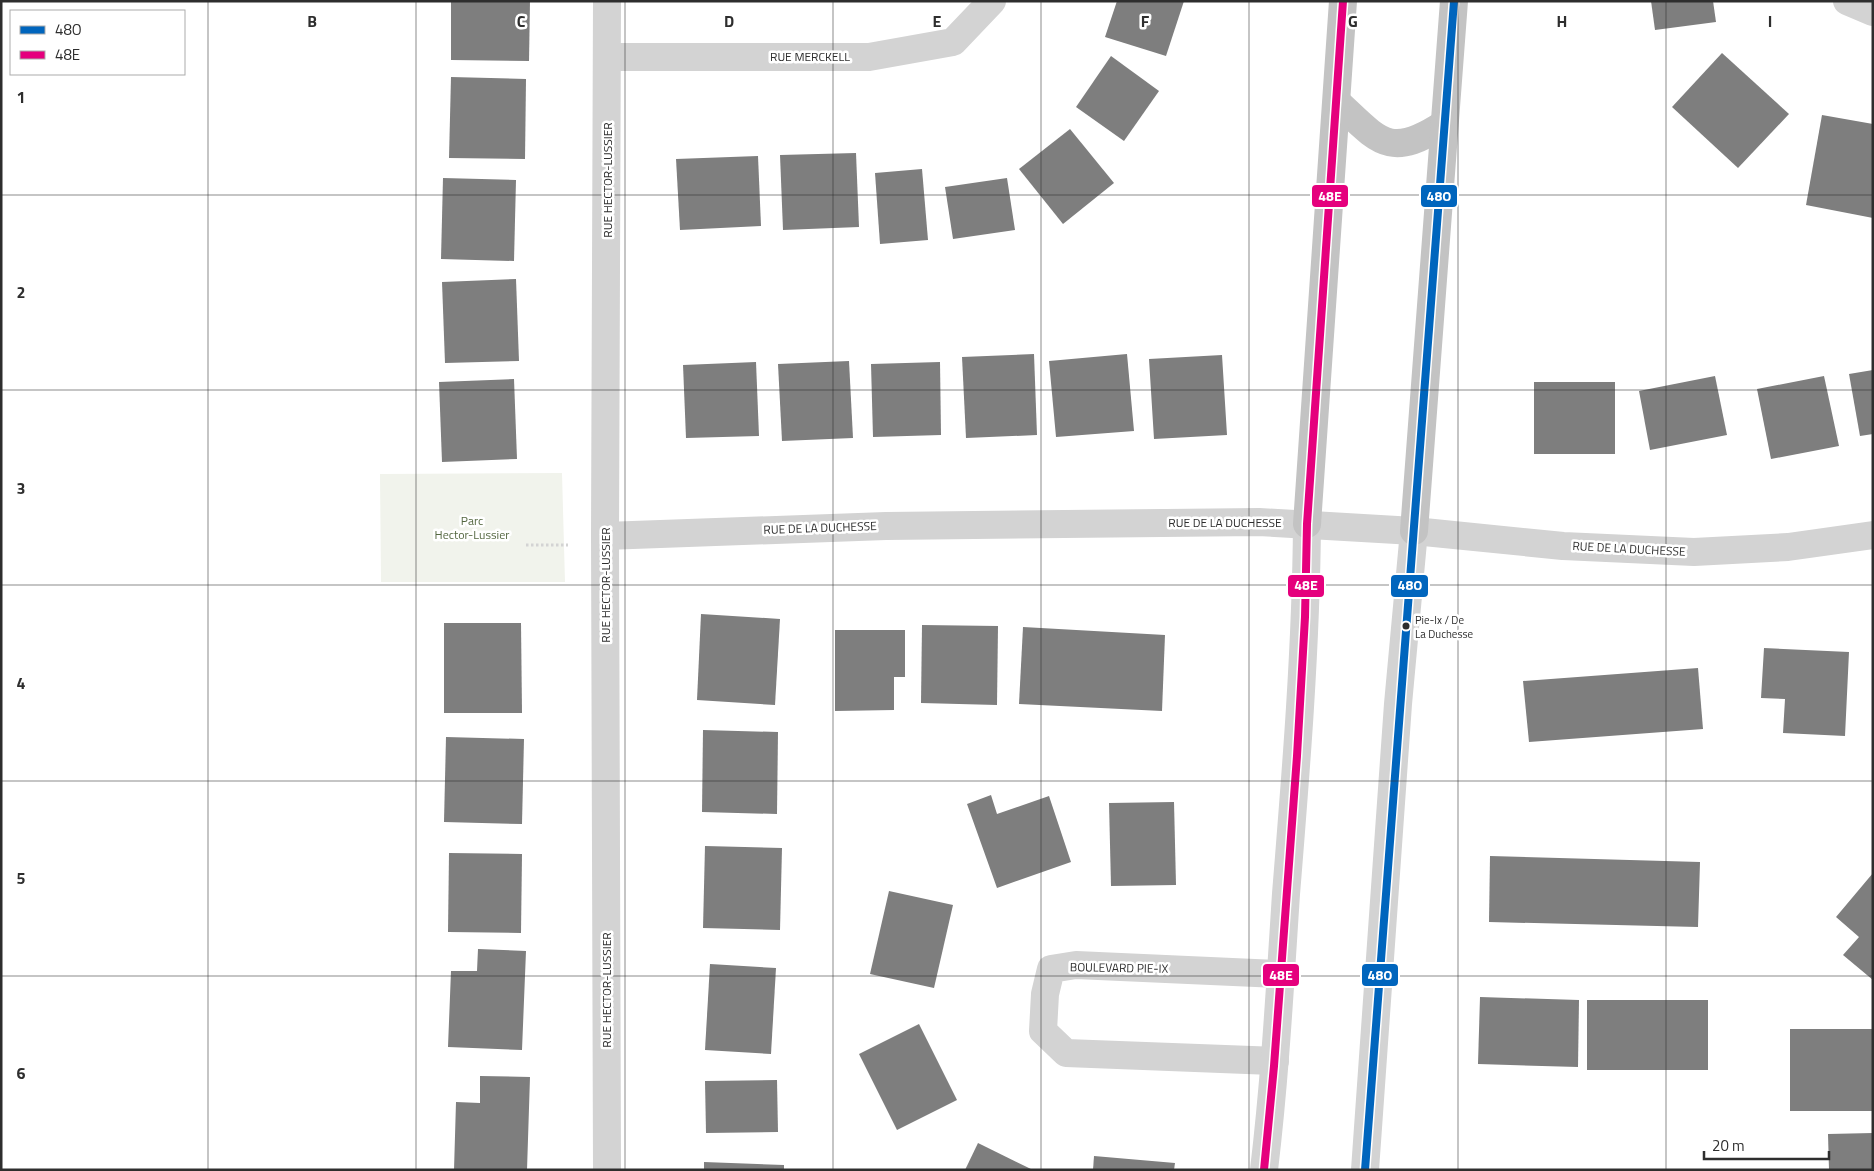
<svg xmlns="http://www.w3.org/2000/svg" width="1874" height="1171" font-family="'Titillium Web',sans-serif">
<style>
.green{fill:#f1f3ec}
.building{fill:#7e7e7e}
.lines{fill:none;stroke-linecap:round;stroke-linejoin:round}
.path{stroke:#d3d3d3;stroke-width:3;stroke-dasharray:2.5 2.5;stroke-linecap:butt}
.minor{stroke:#d3d3d3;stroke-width:28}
.tertiary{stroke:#d3d3d3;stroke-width:28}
.trunk{stroke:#c3c3c3;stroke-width:28}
.bus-1-casing{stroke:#fff;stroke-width:11}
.bus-2-casing{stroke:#fff;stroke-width:11}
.bus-1{stroke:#0065bd;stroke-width:8}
.bus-2{stroke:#e5007d;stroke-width:8}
.grid{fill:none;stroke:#2e2e2e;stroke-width:1;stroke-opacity:0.55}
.bus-dot{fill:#2e2e2e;stroke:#fff;stroke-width:2}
.labels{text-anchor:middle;stroke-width:5;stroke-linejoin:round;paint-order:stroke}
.bus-label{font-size:11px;fill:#2e2e2e;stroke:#fff;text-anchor:start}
.street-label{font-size:12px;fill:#2e2e2e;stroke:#fff}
.park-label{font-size:12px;fill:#53663f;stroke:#fff}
.grid-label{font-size:16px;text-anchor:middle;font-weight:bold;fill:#2e2e2e;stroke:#fff;stroke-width:5;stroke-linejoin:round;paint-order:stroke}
.line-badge{stroke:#fff;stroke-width:2}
.badge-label{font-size:14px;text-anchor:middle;font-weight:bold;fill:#fff}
</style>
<rect width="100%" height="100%" fill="#fff"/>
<!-- green -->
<polygon class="green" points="562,473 565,582 381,582 380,474"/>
<!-- building -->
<g class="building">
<polygon points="451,1 530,1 529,61 451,60"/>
<polygon points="1117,1 1184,1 1166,56 1105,37"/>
<polygon points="1651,1 1713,1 1716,22 1655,30"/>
<polygon points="1722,53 1789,114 1738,168 1672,107"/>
<polygon points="1111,56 1159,91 1124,141 1076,107"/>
<polygon points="451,77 526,79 525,159 449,158"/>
<polygon points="1822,115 1873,124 1873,218 1806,205"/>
<polygon points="1070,129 1114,183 1063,224 1019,169"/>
<polygon points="856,153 859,227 783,230 780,155"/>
<polygon points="758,156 761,226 680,230 676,159"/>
<polygon points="922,169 928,240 880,244 875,173"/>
<polygon points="443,178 516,180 514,261 441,259"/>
<polygon points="1007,178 1015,230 953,239 945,187"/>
<polygon points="516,279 519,361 445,363 442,282"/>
<polygon points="1034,354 1037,435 966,438 962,357"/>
<polygon points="1127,354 1134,431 1056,437 1049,361"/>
<polygon points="1222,355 1227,435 1154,439 1149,359"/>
<polygon points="849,361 853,438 782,441 778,364"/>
<polygon points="756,362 759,436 686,438 683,365"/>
<polygon points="940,362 941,435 873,437 871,364"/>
<polygon points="1873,370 1873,434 1860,436 1849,374"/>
<polygon points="1715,376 1727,435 1650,450 1639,391"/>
<polygon points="1824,376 1839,446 1771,459 1757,389"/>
<polygon points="514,379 517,459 442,462 439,382"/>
<rect x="1534" y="382" width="81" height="72"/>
<polygon points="701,614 780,619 775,705 697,700"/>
<polygon points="444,623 521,623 522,713 444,713"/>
<polygon points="922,625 998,626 997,705 921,703"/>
<polygon points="1023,627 1165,635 1162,711 1019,704"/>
<polygon points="835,630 905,630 905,677 894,677 894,710 835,711"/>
<polygon points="1764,648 1849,652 1845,736 1783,733 1785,699 1761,698"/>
<polygon points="1698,668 1703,729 1529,742 1523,681"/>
<polygon points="703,730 778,732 777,814 702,812"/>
<polygon points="446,737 524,739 522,824 444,822"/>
<polygon points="991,795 997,814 1049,796 1071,862 997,888 967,804"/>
<polygon points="1174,802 1176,885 1111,886 1109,803"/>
<polygon points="705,846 782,848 780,930 703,928"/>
<polygon points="449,853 522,854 521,933 448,932"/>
<polygon points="1490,856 1700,862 1698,927 1489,922"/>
<polygon points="1873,873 1873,980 1843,955 1859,937 1836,917"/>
<polygon points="889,891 953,905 934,988 870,974"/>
<polygon points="478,949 526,951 522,1050 448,1047 451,971 477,971"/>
<polygon points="710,964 776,968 771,1054 705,1050"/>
<polygon points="1480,997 1579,1000 1578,1067 1478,1064"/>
<rect x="1587" y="1000" width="121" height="70"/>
<polygon points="919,1024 957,1100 897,1130 859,1054"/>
<rect x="1790" y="1029" width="83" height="82"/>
<polygon points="480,1076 530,1077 527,1170 454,1170 456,1102 480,1103"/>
<polygon points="777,1080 778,1132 706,1133 705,1081"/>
<polygon points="1873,1133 1873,1170 1829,1170 1828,1134"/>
<polygon points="978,1143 1033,1170 965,1170"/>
<polygon points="1094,1156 1175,1163 1174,1170 1093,1170"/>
<polygon points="704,1162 784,1165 784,1170 704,1170"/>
</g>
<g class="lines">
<!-- path -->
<polyline class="path" points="526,545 568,545"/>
<!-- minor -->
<g class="minor">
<polyline points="1847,1 1873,12"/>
<polyline points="609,57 869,57 953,42 992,1"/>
<polyline points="605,536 886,526 1259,522 1414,531 1563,546 1694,552 1788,547 1873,535"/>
<polyline points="1275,1061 1066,1053 1043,1031 1045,994 1051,969 1076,965 1280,974"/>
<polyline points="607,1170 605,536 607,1"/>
</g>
<!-- tertiary -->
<g class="tertiary">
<path d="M1264,1170C1275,1078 1280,986 1286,894C1296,771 1306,648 1307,524"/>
<polyline points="1365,1170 1398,704 1414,531"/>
</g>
<!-- trunk -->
<g class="trunk">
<path d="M1337,102C1379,141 1389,160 1444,124"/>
<polyline points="1307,524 1343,1"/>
<polyline points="1414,531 1454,1"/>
</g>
<defs>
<polyline id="bus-1" points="1365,1170 1454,1"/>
<polyline id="bus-2" points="1264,1170 1274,1066 1297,756 1305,617 1307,524 1343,1"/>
</defs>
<!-- bus-1 casing -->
<use href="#bus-1" class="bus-1-casing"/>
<!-- bus-2 casing -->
<use href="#bus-2" class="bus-2-casing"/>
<!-- bus-1 -->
<use href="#bus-1" class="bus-1"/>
<!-- bus-2 -->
<use href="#bus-2" class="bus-2"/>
</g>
<!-- grid -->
<path class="grid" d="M208,1V1170M416,1V1170M625,1V1170M833,1V1170M1041,1V1170M1249,1V1170M1458,1V1170M1666,1V1170M1,195H1873M1,390H1873M1,585H1873M1,781H1873M1,976H1873"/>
<!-- markers -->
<circle class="bus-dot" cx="1406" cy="626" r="4.5"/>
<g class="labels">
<!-- bus labels -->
<g class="bus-label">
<text x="1415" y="624">Pie-Ix / De<tspan x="1415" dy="14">La Duchesse</tspan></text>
</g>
<!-- street labels -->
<g class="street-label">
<text x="810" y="61">RUE MERCKELL</text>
<text transform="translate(608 180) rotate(-90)" y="4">RUE HECTOR-LUSSIER</text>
<text x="1225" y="527">RUE DE LA DUCHESSE</text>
<text transform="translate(820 528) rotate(-2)" y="4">RUE DE LA DUCHESSE</text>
<text transform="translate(1629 549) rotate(3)" y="4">RUE DE LA DUCHESSE</text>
<text transform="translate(606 585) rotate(-90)" y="4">RUE HECTOR-LUSSIER</text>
<text transform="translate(1119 968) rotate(1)" y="4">BOULEVARD PIE-IX</text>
<text transform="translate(607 990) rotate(-90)" y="4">RUE HECTOR-LUSSIER</text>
</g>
<!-- park labels -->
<g class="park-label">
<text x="472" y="525">Parc<tspan x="472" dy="14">Hector-Lussier</tspan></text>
</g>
</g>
<g class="grid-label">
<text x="312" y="27">B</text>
<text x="521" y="27">C</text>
<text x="729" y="27">D</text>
<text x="937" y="27">E</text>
<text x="1145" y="27">F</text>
<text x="1353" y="27">G</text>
<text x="1562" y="27">H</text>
<text x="1770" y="27">I</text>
<text x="21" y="103">1</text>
<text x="21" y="298">2</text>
<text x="21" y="494">3</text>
<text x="21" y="689">4</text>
<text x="21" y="884">5</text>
<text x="21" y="1079">6</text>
</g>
<g class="line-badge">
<rect x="1420" y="184" width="38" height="24" rx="5" fill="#0065bd"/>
<rect x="1311" y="184" width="38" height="24" rx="5" fill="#e5007d"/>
<rect x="1390" y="574" width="39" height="24" rx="5" fill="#0065bd"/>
<rect x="1287" y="574" width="38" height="24" rx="5" fill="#e5007d"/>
<rect x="1361" y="963" width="38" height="24" rx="5" fill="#0065bd"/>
<rect x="1262" y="963" width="38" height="24" rx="5" fill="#e5007d"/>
</g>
<g class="badge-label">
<text x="1439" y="201">48O</text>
<text x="1330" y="201">48E</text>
<text x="1410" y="590">48O</text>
<text x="1306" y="590">48E</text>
<text x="1380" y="980">48O</text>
<text x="1281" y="980">48E</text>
</g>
<!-- border -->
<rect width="1874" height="1171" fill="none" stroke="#2e2e2e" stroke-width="5"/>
<!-- legend -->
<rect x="10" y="10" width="175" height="65" fill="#ffffff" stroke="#ababab"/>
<rect x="20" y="26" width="25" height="8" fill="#0065bd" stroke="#ababab"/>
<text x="55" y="35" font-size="15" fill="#2e2e2e">48O</text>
<rect x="20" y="51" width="25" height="8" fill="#e5007d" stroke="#ababab"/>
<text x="55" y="60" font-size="15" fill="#2e2e2e">48E</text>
<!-- scale -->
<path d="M1704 1151v8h125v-8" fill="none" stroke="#2e2e2e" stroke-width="2.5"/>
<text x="1712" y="1151" font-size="15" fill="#2e2e2e" stroke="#ffffff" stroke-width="4" paint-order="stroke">20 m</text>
</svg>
